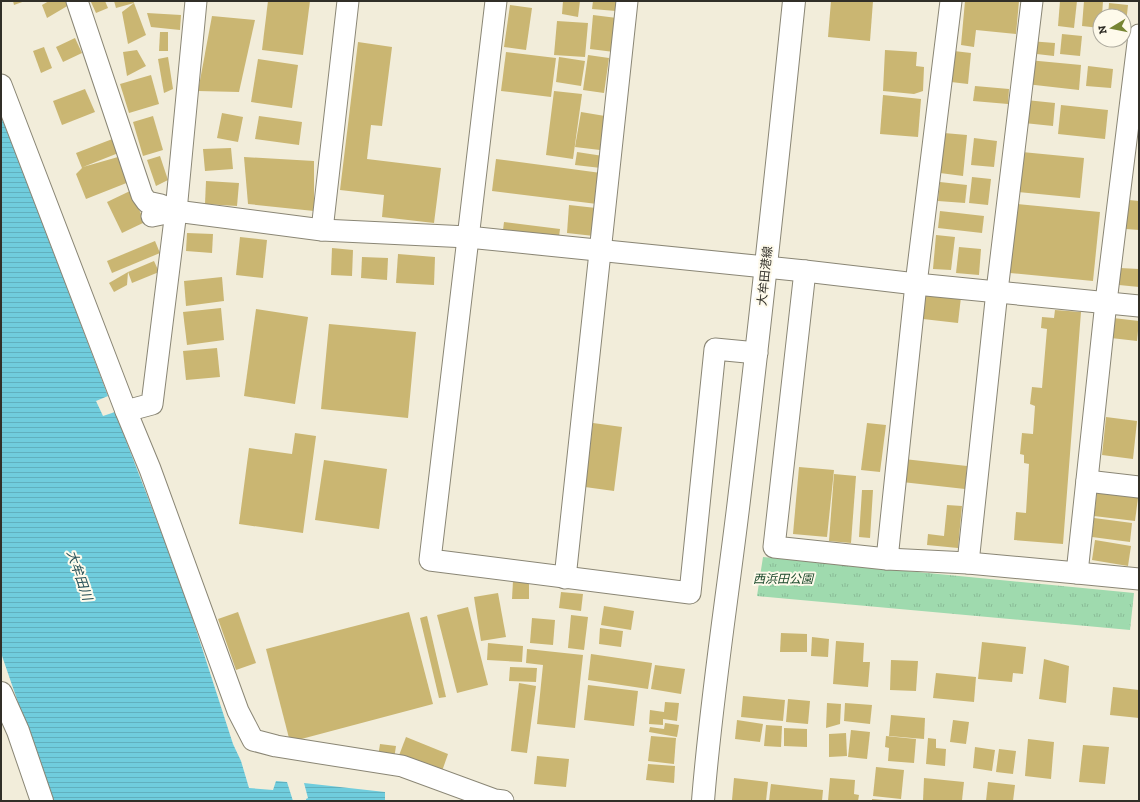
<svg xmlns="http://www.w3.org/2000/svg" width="1140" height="802" font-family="'Zilla Slab','Noto Sans JP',serif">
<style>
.grass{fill:url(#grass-tufts)}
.water{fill:url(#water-rules)}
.building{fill:#cab672}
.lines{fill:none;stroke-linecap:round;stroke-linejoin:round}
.street-casing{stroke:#8a8675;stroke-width:23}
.secondary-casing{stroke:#8a8675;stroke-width:24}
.street{stroke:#fff;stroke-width:21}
.secondary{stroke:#fff;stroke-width:22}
.labels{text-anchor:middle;stroke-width:4;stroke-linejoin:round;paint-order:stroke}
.street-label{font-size:12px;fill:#312f28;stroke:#fefaeb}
.park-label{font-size:12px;font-style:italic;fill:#1a482a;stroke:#fefaeb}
.water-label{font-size:13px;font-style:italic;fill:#254f56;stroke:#fefaeb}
</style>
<defs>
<pattern id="grass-tufts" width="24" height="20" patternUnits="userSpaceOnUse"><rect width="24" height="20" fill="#9fdaae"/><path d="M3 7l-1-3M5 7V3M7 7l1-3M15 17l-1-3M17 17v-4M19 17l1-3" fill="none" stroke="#89bb96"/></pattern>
<pattern id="water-rules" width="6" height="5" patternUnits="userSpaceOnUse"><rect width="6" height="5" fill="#70cddd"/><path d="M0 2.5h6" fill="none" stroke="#61b0be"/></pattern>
</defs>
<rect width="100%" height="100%" fill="#f2edda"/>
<!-- grass -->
<polygon class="grass" points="763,557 1134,593 1130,630 757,596"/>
<!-- water -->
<g class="water">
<polygon points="1,113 108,396 96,401 103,416 115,412 182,586 233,744 241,761 249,788 273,790 276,781 287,782 293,801 52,801 1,653"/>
<polygon points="304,783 385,792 385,801 306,801 306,799 308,798"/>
</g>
<!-- building -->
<g class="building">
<polygon points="13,1 25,1 14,5"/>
<polygon points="49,1 68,1 69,5 47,18 42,5"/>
<polygon points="93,1 105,1 108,8 96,13 91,2"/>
<polygon points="114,1 133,1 134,3 116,8"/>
<polygon points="268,1 310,1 303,55 262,50"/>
<polygon points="563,1 580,1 578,17 562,14"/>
<polygon points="593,1 617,1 616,11 592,9"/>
<polygon points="831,1 873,1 870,41 828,37"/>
<polygon points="965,1 1019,1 1016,34 976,30 974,47 961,45"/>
<polygon points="1060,1 1077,1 1074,28 1058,26"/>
<polygon points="1084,1 1103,1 1102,16 1100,16 1100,28 1082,26"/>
<polygon points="134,3 146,35 128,44 122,12"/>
<polygon points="1109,3 1128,5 1125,33 1124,33 1124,16 1108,16"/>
<polygon points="510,5 532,8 526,50 504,47"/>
<polygon points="147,13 181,15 180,30 151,27"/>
<polygon points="593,15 617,18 614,52 590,49"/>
<polygon points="212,16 255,20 239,92 198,91"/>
<polygon points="557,21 588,23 585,57 554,55"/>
<polygon points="160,32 168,32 168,51 159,51"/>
<polygon points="1062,34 1082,36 1080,56 1060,54"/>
<polygon points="75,38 82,53 63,62 56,47"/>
<polygon points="1104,40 1124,40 1124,43 1104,41"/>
<polygon points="1029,41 1055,43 1054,56 1028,53"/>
<polygon points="358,42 392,47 382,126 371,125 367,159 441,168 434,223 382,217 384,195 340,190"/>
<polygon points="44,47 52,68 41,73 33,51"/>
<polygon points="137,50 146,66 127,76 123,52"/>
<polygon points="885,50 917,52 916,66 924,67 923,91 914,94 883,91"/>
<polygon points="954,51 971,53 968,84 951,82"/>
<polygon points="506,52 556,58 551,97 501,91"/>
<polygon points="588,55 609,58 604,93 583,90"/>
<polygon points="168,57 173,89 164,93 158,59"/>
<polygon points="559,57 585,61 581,86 556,82"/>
<polygon points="258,59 298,65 292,108 251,102"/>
<polygon points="1028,60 1081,65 1079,90 1026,84"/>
<polygon points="1088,66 1113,69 1111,88 1086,86"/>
<polygon points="151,75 159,104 129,113 120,84"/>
<polygon points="975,86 1009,89 1008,104 973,101"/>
<polygon points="85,89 95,112 62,125 53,101"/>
<polygon points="554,91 582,94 573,159 546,155"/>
<polygon points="883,95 921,99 918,137 880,134"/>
<polygon points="1026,100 1055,103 1053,126 1024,123"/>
<polygon points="1061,105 1108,110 1105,139 1058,134"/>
<polygon points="581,112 605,116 600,150 575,147"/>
<polygon points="222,113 243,117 238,142 217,138"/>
<polygon points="153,116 163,150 143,156 133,122"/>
<polygon points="259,116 302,122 299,145 255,139"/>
<polygon points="944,133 967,135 963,176 940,173"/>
<polygon points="115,138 121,152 83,167 118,157 129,182 86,199 76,174 82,168 76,153"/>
<polygon points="974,138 997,141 994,167 971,165"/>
<polygon points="231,148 233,169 205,171 203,149"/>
<polygon points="577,152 603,156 601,168 575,165"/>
<polygon points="1022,152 1084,158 1080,198 1018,192"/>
<polygon points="160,156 168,180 156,186 147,160"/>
<polygon points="244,157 314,161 314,211 248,204"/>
<polygon points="496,159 601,173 597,204 492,191"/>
<polygon points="972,177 991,179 988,205 969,203"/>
<polygon points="206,181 239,183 237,206 205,204"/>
<polygon points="940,182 967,185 965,203 938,201"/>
<polygon points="130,191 145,222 122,233 107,202"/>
<polygon points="1129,200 1139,201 1139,230 1126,229"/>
<polygon points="1017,204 1100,212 1093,281 1010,273"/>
<polygon points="569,205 596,208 594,236 567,233"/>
<polygon points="940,211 984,216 982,233 938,228"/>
<polygon points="504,222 560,229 558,245 502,238"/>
<polygon points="187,233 213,234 212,253 186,251"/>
<polygon points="936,235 955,237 951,270 933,269"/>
<polygon points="240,237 267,240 263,278 236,275"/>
<polygon points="155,241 160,253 112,273 107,261"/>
<polygon points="959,247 981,249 979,275 956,273"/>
<polygon points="332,248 353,250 352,276 331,275"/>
<polygon points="398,254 435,257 434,285 396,283"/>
<polygon points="362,257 388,258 387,280 361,278"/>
<polygon points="154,261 159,272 132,283 128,272"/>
<polygon points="1120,268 1139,269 1139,287 1119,285"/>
<polygon points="128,272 127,285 114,292 109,283"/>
<polygon points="222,277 224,301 186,306 184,281"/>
<polygon points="925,293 961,297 958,323 923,319"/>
<polygon points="221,308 224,340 187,345 183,312"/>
<polygon points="256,309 308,317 295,404 244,396"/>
<polygon points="1055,310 1081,312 1063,544 1014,540 1016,512 1026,513 1029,464 1024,463 1024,455 1020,454 1022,433 1033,434 1035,406 1030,404 1032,387 1042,388 1047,329 1041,328 1042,317 1054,318"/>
<polygon points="1113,318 1139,321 1137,341 1111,338"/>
<polygon points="329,324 416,332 408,418 321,409"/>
<polygon points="217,348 220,377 186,380 183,351"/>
<polygon points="1106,417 1137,421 1133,459 1102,455"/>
<polygon points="593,423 622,427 614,491 585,487"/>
<polygon points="867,423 886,425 880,472 861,470"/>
<polygon points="295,433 316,436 303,533 239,524 249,448 292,454"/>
<polygon points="904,459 967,466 965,489 902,482"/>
<polygon points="324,460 387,469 379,529 315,520"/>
<polygon points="799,467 834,470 827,537 793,534"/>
<polygon points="834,474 856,476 851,543 829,541"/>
<polygon points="862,490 873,490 870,538 859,537"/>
<polygon points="1097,493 1138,498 1135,521 1094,516"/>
<polygon points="947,505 962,506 958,548 927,545 928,534 944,536"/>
<polygon points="1094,518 1132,523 1130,542 1092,537"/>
<polygon points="1095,540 1131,546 1128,566 1092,560"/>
<polygon points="513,581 529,581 529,599 512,599"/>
<polygon points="561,592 583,594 581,611 559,608"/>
<polygon points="498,593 506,637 481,641 474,597"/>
<polygon points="604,606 634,611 631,630 601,625"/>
<polygon points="468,607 488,685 457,693 437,615"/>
<polygon points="238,612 256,663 236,670 218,619"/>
<polygon points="409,612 433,704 290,742 266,649"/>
<polygon points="571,615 588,617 584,650 568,648"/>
<polygon points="427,616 446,697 439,698 420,618"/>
<polygon points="532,618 555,620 553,645 530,643"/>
<polygon points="600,628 623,631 621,647 599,644"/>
<polygon points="781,633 807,634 807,652 780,652"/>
<polygon points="812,637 829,639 828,657 811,656"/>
<polygon points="836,641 864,643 863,662 870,662 868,687 833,684"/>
<polygon points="982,642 1026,647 1023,674 1013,673 1012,682 978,679"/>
<polygon points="488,643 523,646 522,662 487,660"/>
<polygon points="527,649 583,655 575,728 537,724 543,665 526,663"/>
<polygon points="591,654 652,663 648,689 588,680"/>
<polygon points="1044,659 1069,666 1066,703 1039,699"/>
<polygon points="891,660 918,661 916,691 890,690"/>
<polygon points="655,665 685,669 681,694 651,689"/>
<polygon points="510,667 537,668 536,682 509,681"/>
<polygon points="936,673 976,677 974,702 933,698"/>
<polygon points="519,683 536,686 527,753 511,751"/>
<polygon points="588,685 638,691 634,726 584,720"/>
<polygon points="1113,687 1139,690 1139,718 1110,715"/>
<polygon points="743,696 785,700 783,721 741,717"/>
<polygon points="788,699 810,701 808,724 786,722"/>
<polygon points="665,702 679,703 677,721 663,719 663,725 649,724 650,710 664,712"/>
<polygon points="827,703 841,704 840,724 826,728"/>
<polygon points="845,703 872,705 870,724 844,721"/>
<polygon points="891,715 925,718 924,739 889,736"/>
<polygon points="737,720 763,724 760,742 735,739"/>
<polygon points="953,720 969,722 966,744 950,742"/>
<polygon points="665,723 679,725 677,737 649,732 650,727 664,729"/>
<polygon points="766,725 782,726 781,747 764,746"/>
<polygon points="784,728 807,729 807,747 784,746"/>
<polygon points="851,730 870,732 867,759 848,757"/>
<polygon points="846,733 847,756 829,757 829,734"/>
<polygon points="651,736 676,738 674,764 648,761"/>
<polygon points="886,736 916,739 914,763 888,761 889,748 885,747"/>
<polygon points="406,737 448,754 441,774 398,758"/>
<polygon points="928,738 936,739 936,748 946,749 945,766 926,764"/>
<polygon points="1028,739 1054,742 1051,779 1025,776"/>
<polygon points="380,744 396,746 394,759 378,757"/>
<polygon points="1083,745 1109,747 1105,784 1079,782"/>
<polygon points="975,747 995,750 992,771 973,768"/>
<polygon points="999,749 1016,751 1013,774 996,772"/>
<polygon points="537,756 569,759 566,787 534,784"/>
<polygon points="648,764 675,766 674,783 646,780"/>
<polygon points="876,767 904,770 901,799 873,796"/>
<polygon points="734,778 768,782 766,801 733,801 732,800"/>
<polygon points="830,778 855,780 854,794 859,795 858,801 828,801"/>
<polygon points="924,778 964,782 962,800 961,801 923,801"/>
<polygon points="988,782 1015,785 1013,801 986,801"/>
<polygon points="771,784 823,790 822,801 769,801"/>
<polygon points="872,799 884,800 884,801 872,801"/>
</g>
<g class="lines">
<defs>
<g id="street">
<polyline points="77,1 142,195 147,202 161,205 152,216 176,211 322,230 468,237 805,271 916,284 1139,306"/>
<polyline points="496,1 430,560 690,593 715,349 757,353"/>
<polyline points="1,85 126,411 150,469 238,711 253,740 276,746 402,766 495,800 503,801"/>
<polyline points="322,230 348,1"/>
<polyline points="805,271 774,547 887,559 968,563 1077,573 1139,579"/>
<polyline points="126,411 152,404 176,211 196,1"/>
<polyline points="1087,481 1139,487"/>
<polyline points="887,559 916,284 951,1"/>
<polyline points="968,563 997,291 1032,1"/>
<polyline points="1077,573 1106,302 1139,35"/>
<polyline points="565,578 627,1"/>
</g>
<g id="secondary">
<polyline points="1,693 18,731 42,801"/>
<path d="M703,801C711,700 727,600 739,500C759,334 777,167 794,1"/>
</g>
</defs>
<!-- street casing -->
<use href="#street" class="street-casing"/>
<!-- secondary casing -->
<use href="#secondary" class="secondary-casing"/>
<!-- street -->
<use href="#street" class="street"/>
<!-- secondary -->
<use href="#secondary" class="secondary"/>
</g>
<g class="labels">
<!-- street labels -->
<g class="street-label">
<text transform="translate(765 276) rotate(-84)" y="4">大牟田港線</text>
</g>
<!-- park labels -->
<g class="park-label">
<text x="783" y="583">西浜田公園</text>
</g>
<!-- water labels -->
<g class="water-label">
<text transform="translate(80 575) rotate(71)" y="5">大牟田川</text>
</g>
</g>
<!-- border -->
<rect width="1140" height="802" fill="none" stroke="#312f28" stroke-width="4"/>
<!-- north arrow -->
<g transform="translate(1112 28) rotate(260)"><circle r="19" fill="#fefaeb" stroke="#aca99d"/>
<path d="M0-3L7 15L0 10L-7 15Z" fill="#778533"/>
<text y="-6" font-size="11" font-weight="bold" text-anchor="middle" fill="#312f28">N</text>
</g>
</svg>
